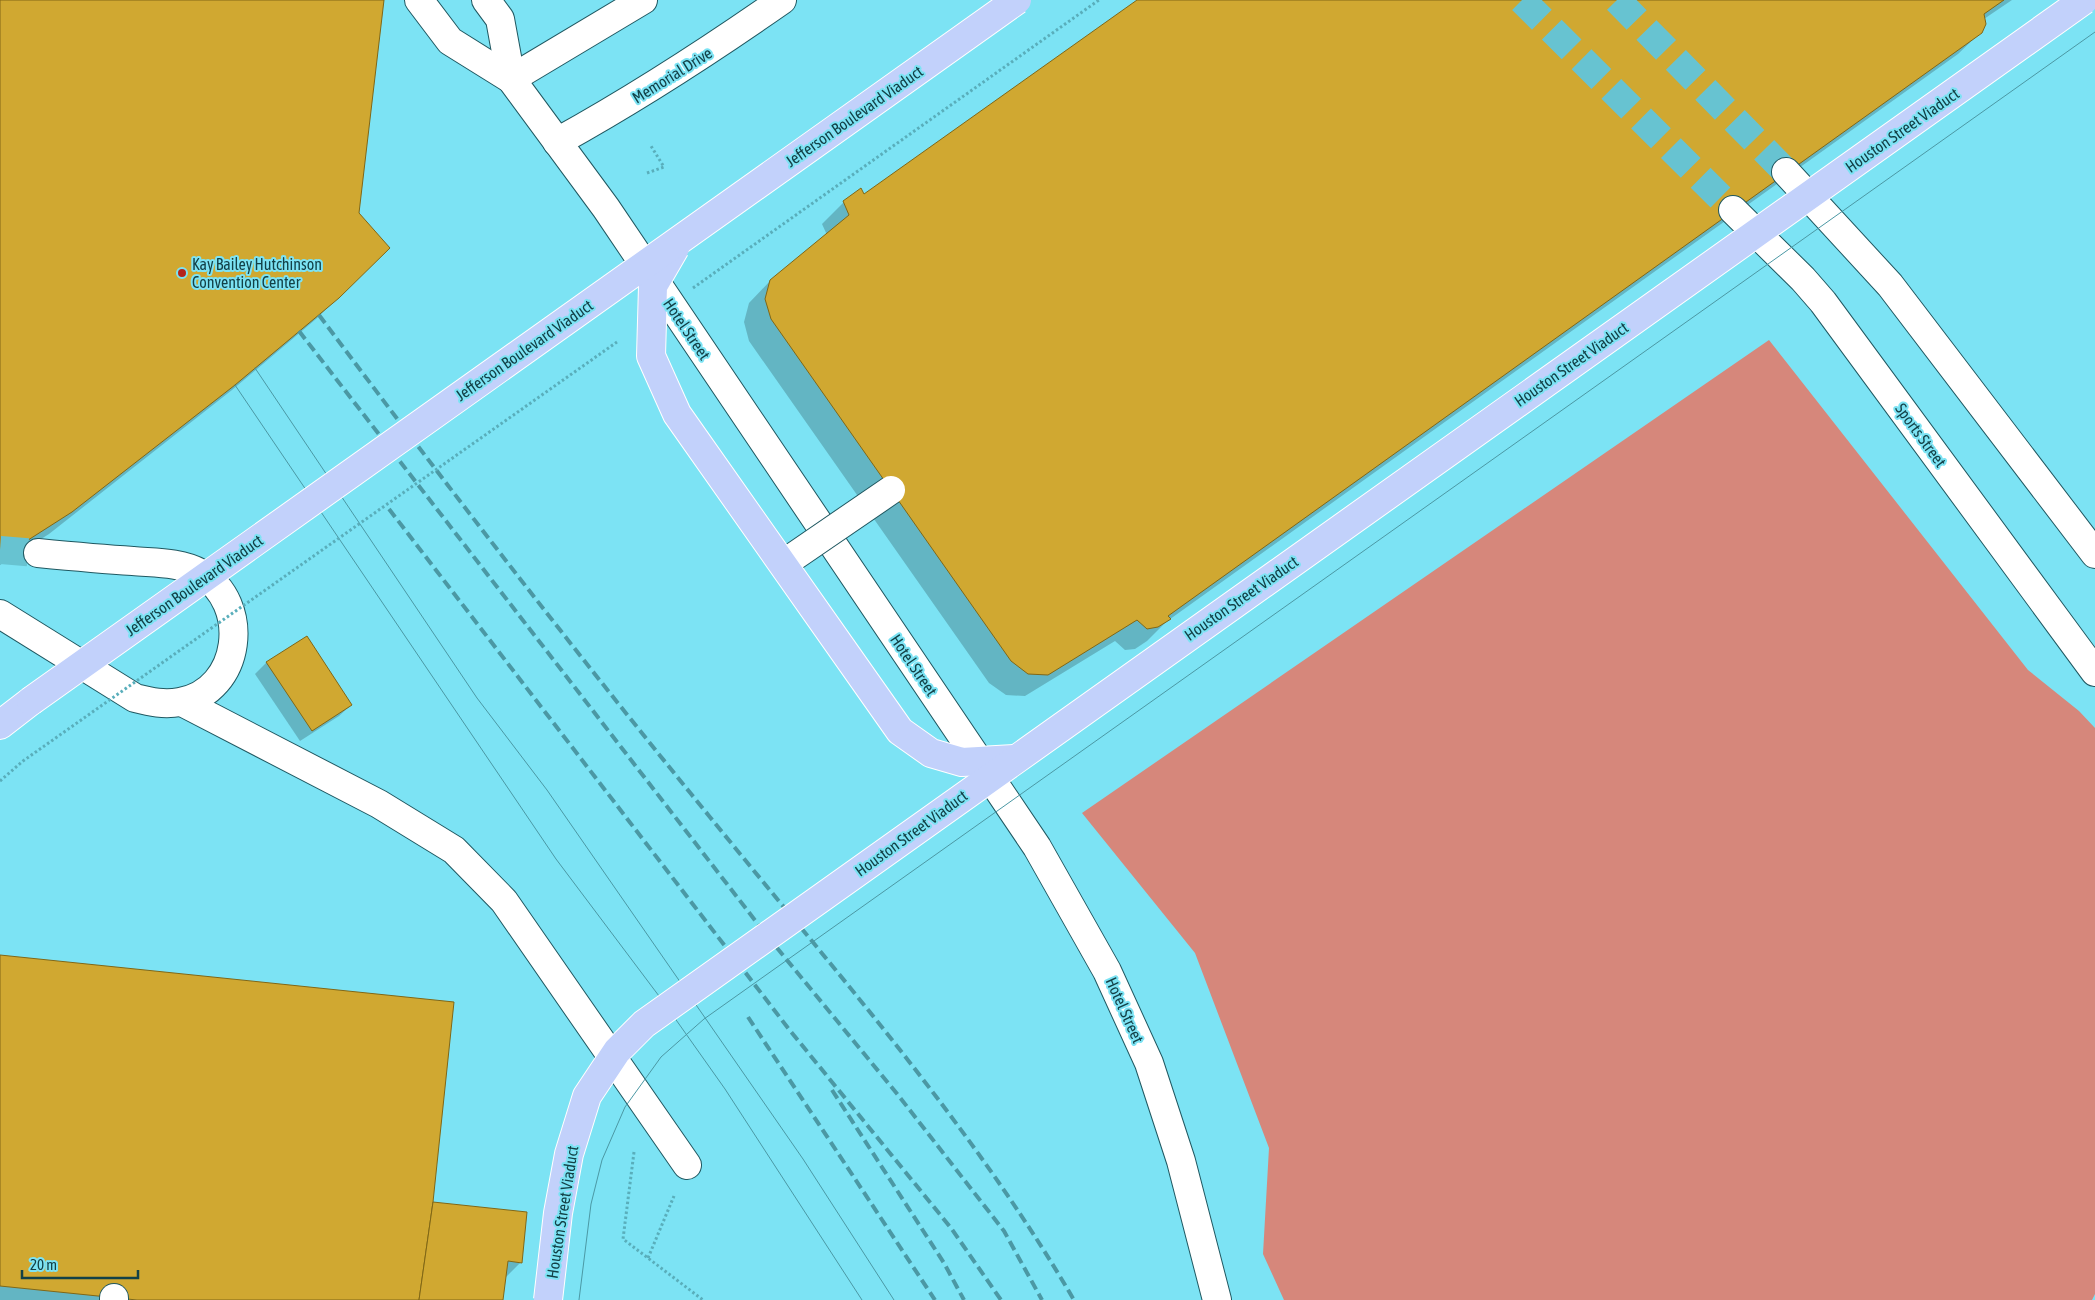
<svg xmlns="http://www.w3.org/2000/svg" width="2095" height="1300" font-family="'Asap Condensed',sans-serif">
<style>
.green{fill:#d6877b}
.shadow{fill:#0003}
.building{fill:#d0a831;stroke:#816716}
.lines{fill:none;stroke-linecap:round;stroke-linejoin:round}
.minor-tunnel{stroke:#67c3d1;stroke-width:28;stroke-dasharray:28 14;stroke-linecap:butt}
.minor-casing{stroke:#205861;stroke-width:30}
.major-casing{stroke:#fff;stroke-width:30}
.path{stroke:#59aebb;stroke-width:3;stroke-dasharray:2.5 2.5;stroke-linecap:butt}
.minor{stroke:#fff;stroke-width:28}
.major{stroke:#c2d1fb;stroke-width:28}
.tram{stroke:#4b98a4;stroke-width:1}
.rail{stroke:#4b98a4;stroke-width:4;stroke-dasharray:10 5;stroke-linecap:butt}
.minor-bridge-casing{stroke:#205861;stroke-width:30;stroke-linecap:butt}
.major-bridge-casing{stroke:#fff;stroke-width:30;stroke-linecap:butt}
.path-bridge{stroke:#59aebb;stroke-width:3;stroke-dasharray:2.5 2.5;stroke-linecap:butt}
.minor-bridge{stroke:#fff;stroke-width:28}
.major-bridge{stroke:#c2d1fb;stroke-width:28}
.poi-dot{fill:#b3241b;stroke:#7ce3f4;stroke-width:2}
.labels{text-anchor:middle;stroke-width:4;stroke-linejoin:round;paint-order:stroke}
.street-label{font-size:16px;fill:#134147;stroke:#7ce3f4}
.poi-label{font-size:16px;fill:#134147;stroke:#7ce3f4;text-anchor:start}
</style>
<rect width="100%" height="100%" fill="#7ce3f4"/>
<!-- green -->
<polygon class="green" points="1769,340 2028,670 2079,711 2095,728 2095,1294 2092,1300 1284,1300 1263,1254 1269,1148 1195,953 1082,813"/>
<!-- shadow -->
<g class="shadow">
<polygon points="0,0 383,0 358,214 367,270 316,319 232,390 49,534 0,565"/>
<polygon points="1139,0 2012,0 1984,19 1981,32 1958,54 1166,622 1147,641 1135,649 1125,650 1115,641 1025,696 1006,695 989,683 749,341 744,322 749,303 771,280 827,235 822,224 844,202 864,196"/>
<polygon points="306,637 351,705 339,716 300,741 255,674 266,663"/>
<polygon points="0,957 432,1203 521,1262 504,1279 502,1300 0,1300"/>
</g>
<!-- building -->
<g class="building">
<polygon points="0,0 384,0 359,213 390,248 339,298 235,385 72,512 0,558"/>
<polygon points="1137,0 2004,0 1984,14 1986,24 1982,33 1168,616 1171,619 1158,627 1147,629 1137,620 1048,675 1028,674 1011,661 771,319 765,299 770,280 849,215 843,201 861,188 864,194"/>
<polygon points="307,636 352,705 312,731 266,662"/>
<polygon points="0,955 454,1002 433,1202 419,1300 137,1300 0,1286"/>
<polygon points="433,1202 527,1212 522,1263 508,1261 503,1300 419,1300"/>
</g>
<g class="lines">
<!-- minor-tunnel -->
<g class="minor-tunnel">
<polyline points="1522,0 1733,210"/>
<polyline points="1617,0 1786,172"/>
<polyline points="0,550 38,553"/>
</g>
<defs>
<g id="minor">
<polyline points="419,0 450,41 511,79 606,208 1037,847 1107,971 1149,1063 1181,1161 1217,1300"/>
<polyline points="486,0 500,19 511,79"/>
<polyline points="511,79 643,0"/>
<path d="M557,142C635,99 709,51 782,0"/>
<polyline points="1786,172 1890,285 2095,554"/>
<polyline points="1733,210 1803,279 1823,302 2095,672"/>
<path d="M0,614L135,698C151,702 164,705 180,702C242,691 252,603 200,573C180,562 154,563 133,561C101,559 69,556 38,553"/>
<polyline points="182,702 379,804 454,850 504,901 687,1165"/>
<polyline points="114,1300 114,1298"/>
</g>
<polyline id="major" points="0,725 31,701"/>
</defs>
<!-- minor casing -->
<use href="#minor" class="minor-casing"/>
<!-- major casing -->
<use href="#major" class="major-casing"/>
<!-- path -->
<g class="path">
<polyline points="647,173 664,167 651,146"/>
<polyline points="634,1152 623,1239 703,1300"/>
<polyline points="648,1258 674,1196"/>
</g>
<!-- minor -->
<use href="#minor" class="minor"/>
<!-- major -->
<use href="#major" class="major"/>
<!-- tram -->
<g class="tram">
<polyline points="255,368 477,698 547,790 803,1159 894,1300"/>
<polyline points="235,385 556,859 662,1000 725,1089 862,1300"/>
<polyline points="579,1300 591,1204 602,1160 625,1107 661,1057 704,1019 2095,32"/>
</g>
<!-- rail -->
<g class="rail">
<path d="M319,315C447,486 578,656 714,822C840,977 973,1127 1074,1300"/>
<polyline points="299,331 768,937 898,1095 1004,1231 1042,1300"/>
<polyline points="389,509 788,1028 951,1228 1001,1300"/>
<polyline points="748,1017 935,1300"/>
<polyline points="832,1090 944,1263 964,1300"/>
</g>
<defs>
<polyline id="minor-bridge" points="783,564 891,490"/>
<g id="major-bridge">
<polyline points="675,248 653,286 651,356 677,414 900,731 931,753 962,762 1014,759"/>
<polyline points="31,701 1017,0"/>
<polyline points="548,1300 558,1213 569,1154 587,1096 617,1051 644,1024 2084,0"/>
</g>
</defs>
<!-- minor-bridge casing -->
<use href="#minor-bridge" class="minor-bridge-casing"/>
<!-- major-bridge casing -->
<use href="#major-bridge" class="major-bridge-casing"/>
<!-- path-bridge -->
<g class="path-bridge">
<polyline points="693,288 1099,0"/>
<polyline points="0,781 23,761 617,342"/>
</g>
<!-- minor-bridge -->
<use href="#minor-bridge" class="minor-bridge"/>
<!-- major-bridge -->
<use href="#major-bridge" class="major-bridge"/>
</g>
<!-- markers -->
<circle class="poi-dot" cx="182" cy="273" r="5"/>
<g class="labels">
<!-- street labels -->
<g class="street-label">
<text transform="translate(672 75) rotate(-32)" y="6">Memorial Drive</text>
<text transform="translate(854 116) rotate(-35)" y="6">Jefferson Boulevard Viaduct</text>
<text transform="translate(1902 130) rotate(-35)" y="6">Houston Street Viaduct</text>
<text transform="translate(687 329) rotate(56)" y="6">Hotel Street</text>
<text transform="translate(524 350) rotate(-35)" y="6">Jefferson Boulevard Viaduct</text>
<text transform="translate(1571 364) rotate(-35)" y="6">Houston Street Viaduct</text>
<text transform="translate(1921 435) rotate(54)" y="6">Sports Street</text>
<text transform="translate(194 585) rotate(-35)" y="6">Jefferson Boulevard Viaduct</text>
<text transform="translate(1241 598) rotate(-35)" y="6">Houston Street Viaduct</text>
<text transform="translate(914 665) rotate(56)" y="6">Hotel Street</text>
<text transform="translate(911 833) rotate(-36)" y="6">Houston Street Viaduct</text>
<text transform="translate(1125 1010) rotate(66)" y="6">Hotel Street</text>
<text transform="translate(562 1212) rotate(-81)" y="6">Houston Street Viaduct</text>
</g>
<!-- poi labels -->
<g class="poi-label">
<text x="192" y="270">Kay Bailey Hutchinson<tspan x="192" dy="18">Convention Center</tspan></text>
</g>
</g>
<!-- scale -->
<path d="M22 1270v8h116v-8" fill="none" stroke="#134147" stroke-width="2.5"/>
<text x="30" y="1270" font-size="15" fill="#134147" stroke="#7ce3f4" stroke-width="4" paint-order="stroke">20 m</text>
</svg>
